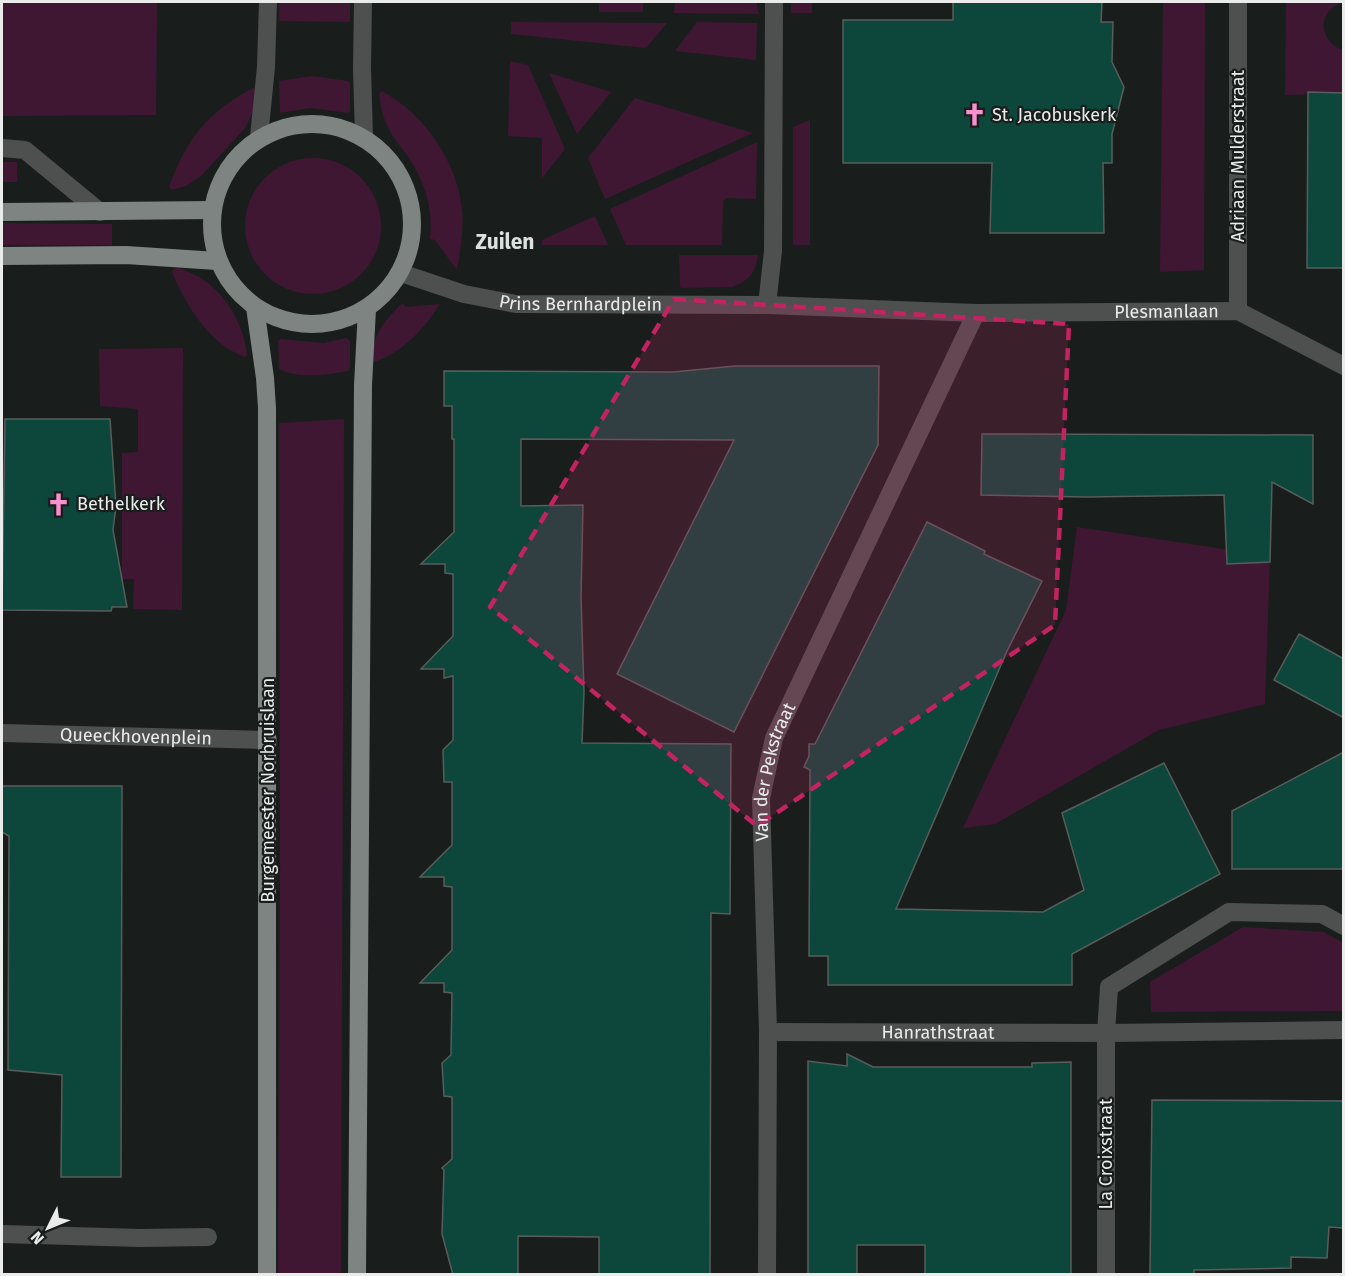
<svg xmlns="http://www.w3.org/2000/svg" width="1345" height="1276" font-family="'Fira Sans',sans-serif">
<style>
.green{fill:#401732}
.building{fill:#0d463a;stroke:#575d5b;stroke-width:1.5}
.lines{fill:none;stroke-linecap:round;stroke-linejoin:round}
.minor{stroke:#4e504f;stroke-width:18}
.major{stroke:#7e8482;stroke-width:18}
.marked{fill:#c42362;fill-opacity:0.2;stroke:#c42362;stroke-width:4.5;stroke-dasharray:12 8;stroke-linejoin:round}
.labels{text-anchor:middle;stroke-width:4.5;stroke-linejoin:round;paint-order:stroke}
.poi-label{font-size:18px;fill:#e9eceb;stroke:#191e1c;text-anchor:start}
.street-label{font-size:18px;fill:#e9eceb;stroke:#191e1c}
.quarter-label{font-size:21px;font-weight:bold;fill:#dae1df;stroke:#191e1c}
</style>
<rect width="100%" height="100%" fill="#191e1c"/>
<!-- green -->
<g class="green">
<polygon points="2,2 157,2 156,115 2,116"/>
<polygon points="279,2 350,2 350,22 279,21"/>
<rect x="599" y="2" width="44" height="10"/>
<polygon points="675,2 756,2 759,14 674,13"/>
<rect x="791" y="2" width="21" height="11"/>
<polygon points="1163,2 1205,2 1204,270 1160,272"/>
<path d="M1286,2H1343C1340,3 1335,5 1331,9C1316,23 1326,45 1343,50V93L1285,95Z"/>
<polygon points="511,22 667,23 646,48 511,34"/>
<polygon points="697,22 757,23 756,60 675,51"/>
<polygon points="510,61 528,65 565,149 542,178 542,138 508,136"/>
<polygon points="549,73 611,92 577,134"/>
<polygon points="312,76 348,81 350,83 350,111 348,113 310,108 280,113 279,81"/>
<path d="M253,88L255,89V108L245,128L201,176L186,186L172,190L169,187C186,139 208,112 253,88Z"/>
<path d="M382,91C425,115 457,161 462,210C464,230 460,250 457,270L435,240L430,239C433,211 426,184 410,160C403,148 392,138 387,125C382,115 381,105 379,94Z"/>
<polygon points="635,98 753,133 605,199 588,158"/>
<polygon points="810,120 810,245 793,245 793,127"/>
<polygon points="757,142 756,199 727,198 723,201 722,245 626,245 610,209"/>
<circle cx="313" cy="226" r="68"/>
<rect x="2" y="162" width="15" height="20"/>
<polygon points="595,216 608,245 542,245 542,240"/>
<polygon points="2,223 112,224 112,245 2,245"/>
<path d="M679,255H758C756,272 749,281 732,287L681,288L680,285Z"/>
<path d="M179,268C188,272 197,275 205,281C227,296 245,328 247,355L245,357C209,344 186,305 172,272L173,269Z"/>
<path d="M402,303L406,307L440,304C425,328 402,353 374,362L371,359C375,330 383,324 402,303Z"/>
<path d="M346,338L350,341V367L348,371C326,375 299,379 279,369L278,341L280,339L324,343Z"/>
<polygon points="183,348 182,610 133,609 134,579 122,579 122,453 138,452 138,409 100,406 99,349"/>
<polygon points="344,419 341,1274 278,1274 280,862 279,423"/>
<polygon points="1077,527 1270,556 1265,704 1159,730 995,824 963,828 1066,610"/>
<polygon points="1243,927 1324,932 1343,943 1343,1011 1151,1012 1150,982"/>
</g>
<!-- building -->
<g class="building">
<polygon points="953,2 1102,2 1101,22 1113,22 1112,62 1124,87 1112,134 1112,163 1103,163 1104,233 990,233 992,163 843,163 843,20 953,20"/>
<polygon points="1308,92 1344,93 1344,268 1307,268"/>
<polygon points="735,366 879,366 878,445 734,732 617,674 734,440 521,439 521,506 583,505 581,597 584,692 582,743 731,744 730,914 711,913 710,1275 599,1275 599,1237 518,1236 518,1275 453,1275 442,1234 444,1170 442,1168 452,1159 452,1097 444,1096 442,1063 451,1055 452,993 444,992 444,983 420,983 452,950 452,887 444,886 444,877 420,877 452,845 452,782 444,782 443,750 453,740 453,676 444,678 444,669 421,669 453,636 453,574 445,573 445,564 421,564 454,532 454,439 452,439 452,406 444,406 444,371 673,372"/>
<polygon points="5,419 110,419 116,506 113,530 127,607 112,607 111,611 2,610"/>
<polygon points="982,434 1313,435 1313,504 1272,482 1270,562 1227,564 1224,495 1087,497 981,495"/>
<polygon points="927,522 985,551 984,554 1042,581 1007,651 896,909 1043,912 1084,890 1062,813 1164,763 1220,874 1072,954 1072,985 828,985 828,956 809,956 810,770 804,767 809,756 809,744 815,744"/>
<polygon points="1299,634 1344,659 1344,718 1274,680"/>
<polygon points="1344,752 1344,869 1232,869 1232,811"/>
<polygon points="2,786 122,786 121,1177 61,1177 62,1075 8,1070 9,836 2,832"/>
<polygon points="847,1054 873,1067 1032,1067 1032,1063 1071,1062 1071,1275 925,1275 925,1245 857,1245 857,1275 808,1275 808,1061 847,1066"/>
<polygon points="1152,1100 1344,1101 1344,1228 1329,1227 1327,1258 1291,1257 1291,1268 1194,1270 1194,1275 1150,1275"/>
</g>
<g class="lines">
<!-- minor -->
<g class="minor">
<polyline points="363,2 362,68 364,137"/>
<polyline points="259,137 266,67 268,2"/>
<polyline points="2,148 25,150 100,212"/>
<path id="s1" d="M401,273L464,294L516,304L767,305L976,313L1238,311L1344,366"/>
<polyline points="767,305 773,251 774,2"/>
<polyline points="1238,311 1238,2"/>
<path id="s2" d="M2,733L268,740"/>
<path id="s3" d="M768,1032L1106,1033L1344,1030"/>
<polyline points="2,1234 140,1238 208,1237"/>
<path id="s4" d="M767,1274L768,1032L761,798L774,738L976,313"/>
<polyline points="1106,1274 1106,1033 1109,987 1229,912 1322,914 1344,926"/>
</g>
<!-- major -->
<g class="major">
<circle cx="312" cy="224" r="100"/>
<polyline points="2,212 213,210"/>
<polyline points="2,256 126,255 217,261"/>
<polyline points="255,307 265,378 267,408 267,1274"/>
<polyline points="357,1274 363,385 367,309"/>
</g>
</g>
<!-- marked area -->
<path class="marked" d="M674,299L1069,324L1055,625L757,826L490,607Z"/>
<!-- icons -->
<defs>
<symbol id="church-bare" viewBox="-9 -9 18 18"><path d="M-1.2-6h2.4v3.5h3.3v2.4h-3.3V6h-2.4V-.1h-3.3v-2.4h3.3Z" fill="#f690d0" stroke="#191e1c" stroke-width="2.5" paint-order="stroke"/></symbol>
</defs>
<g fill-rule="evenodd">
<use href="#church-bare" x="958" y="98" width="33" height="33"/>
<use href="#church-bare" x="42" y="488" width="33" height="33"/>
</g>
<g class="labels">
<!-- poi labels -->
<g class="poi-label">
<text x="992" y="121">St. Jacobuskerk</text>
<text x="77" y="510">Bethelkerk</text>
</g>
<!-- street labels -->
<g class="street-label">
<text transform="translate(1238 156) rotate(-90)" y="6">Adriaan Mulderstraat</text>
<text dy="6" stroke="none"><textPath href="#s1" startOffset="184">Prins Bernhardplein</textPath></text>
<text dy="6" stroke="none"><textPath href="#s1" startOffset="770">Plesmanlaan</textPath></text>
<text dy="6" stroke="none"><textPath href="#s2" startOffset="134">Queeckhovenplein</textPath></text>
<text dy="6" stroke="none"><textPath href="#s4" startOffset="504">Van der Pekstraat</textPath></text>
<text transform="translate(268 790) rotate(-90)" y="6">Burgemeester Norbruislaan</text>
<text dy="6" stroke="none"><textPath href="#s3" startOffset="170">Hanrathstraat</textPath></text>
<text transform="translate(1106 1154) rotate(-90)" y="6">La Croixstraat</text>
</g>
<!-- quarter labels -->
<g class="quarter-label">
<text x="505" y="249">Zuilen</text>
</g>
</g>
<!-- border -->
<rect width="1345" height="1276" fill="none" stroke="#e9eceb" stroke-width="6"/>
<!-- north arrow -->
<g transform="translate(48 1228) rotate(227)" stroke="#191e1c" stroke-width="4.5" paint-order="stroke">
<path d="M0-4.5L10 22L0 15L-10 22Z" fill="#e9eceb"/>
<text y="-9" font-size="16" font-weight="bold" text-anchor="middle" fill="#e9eceb">N</text>
</g>
</svg>
